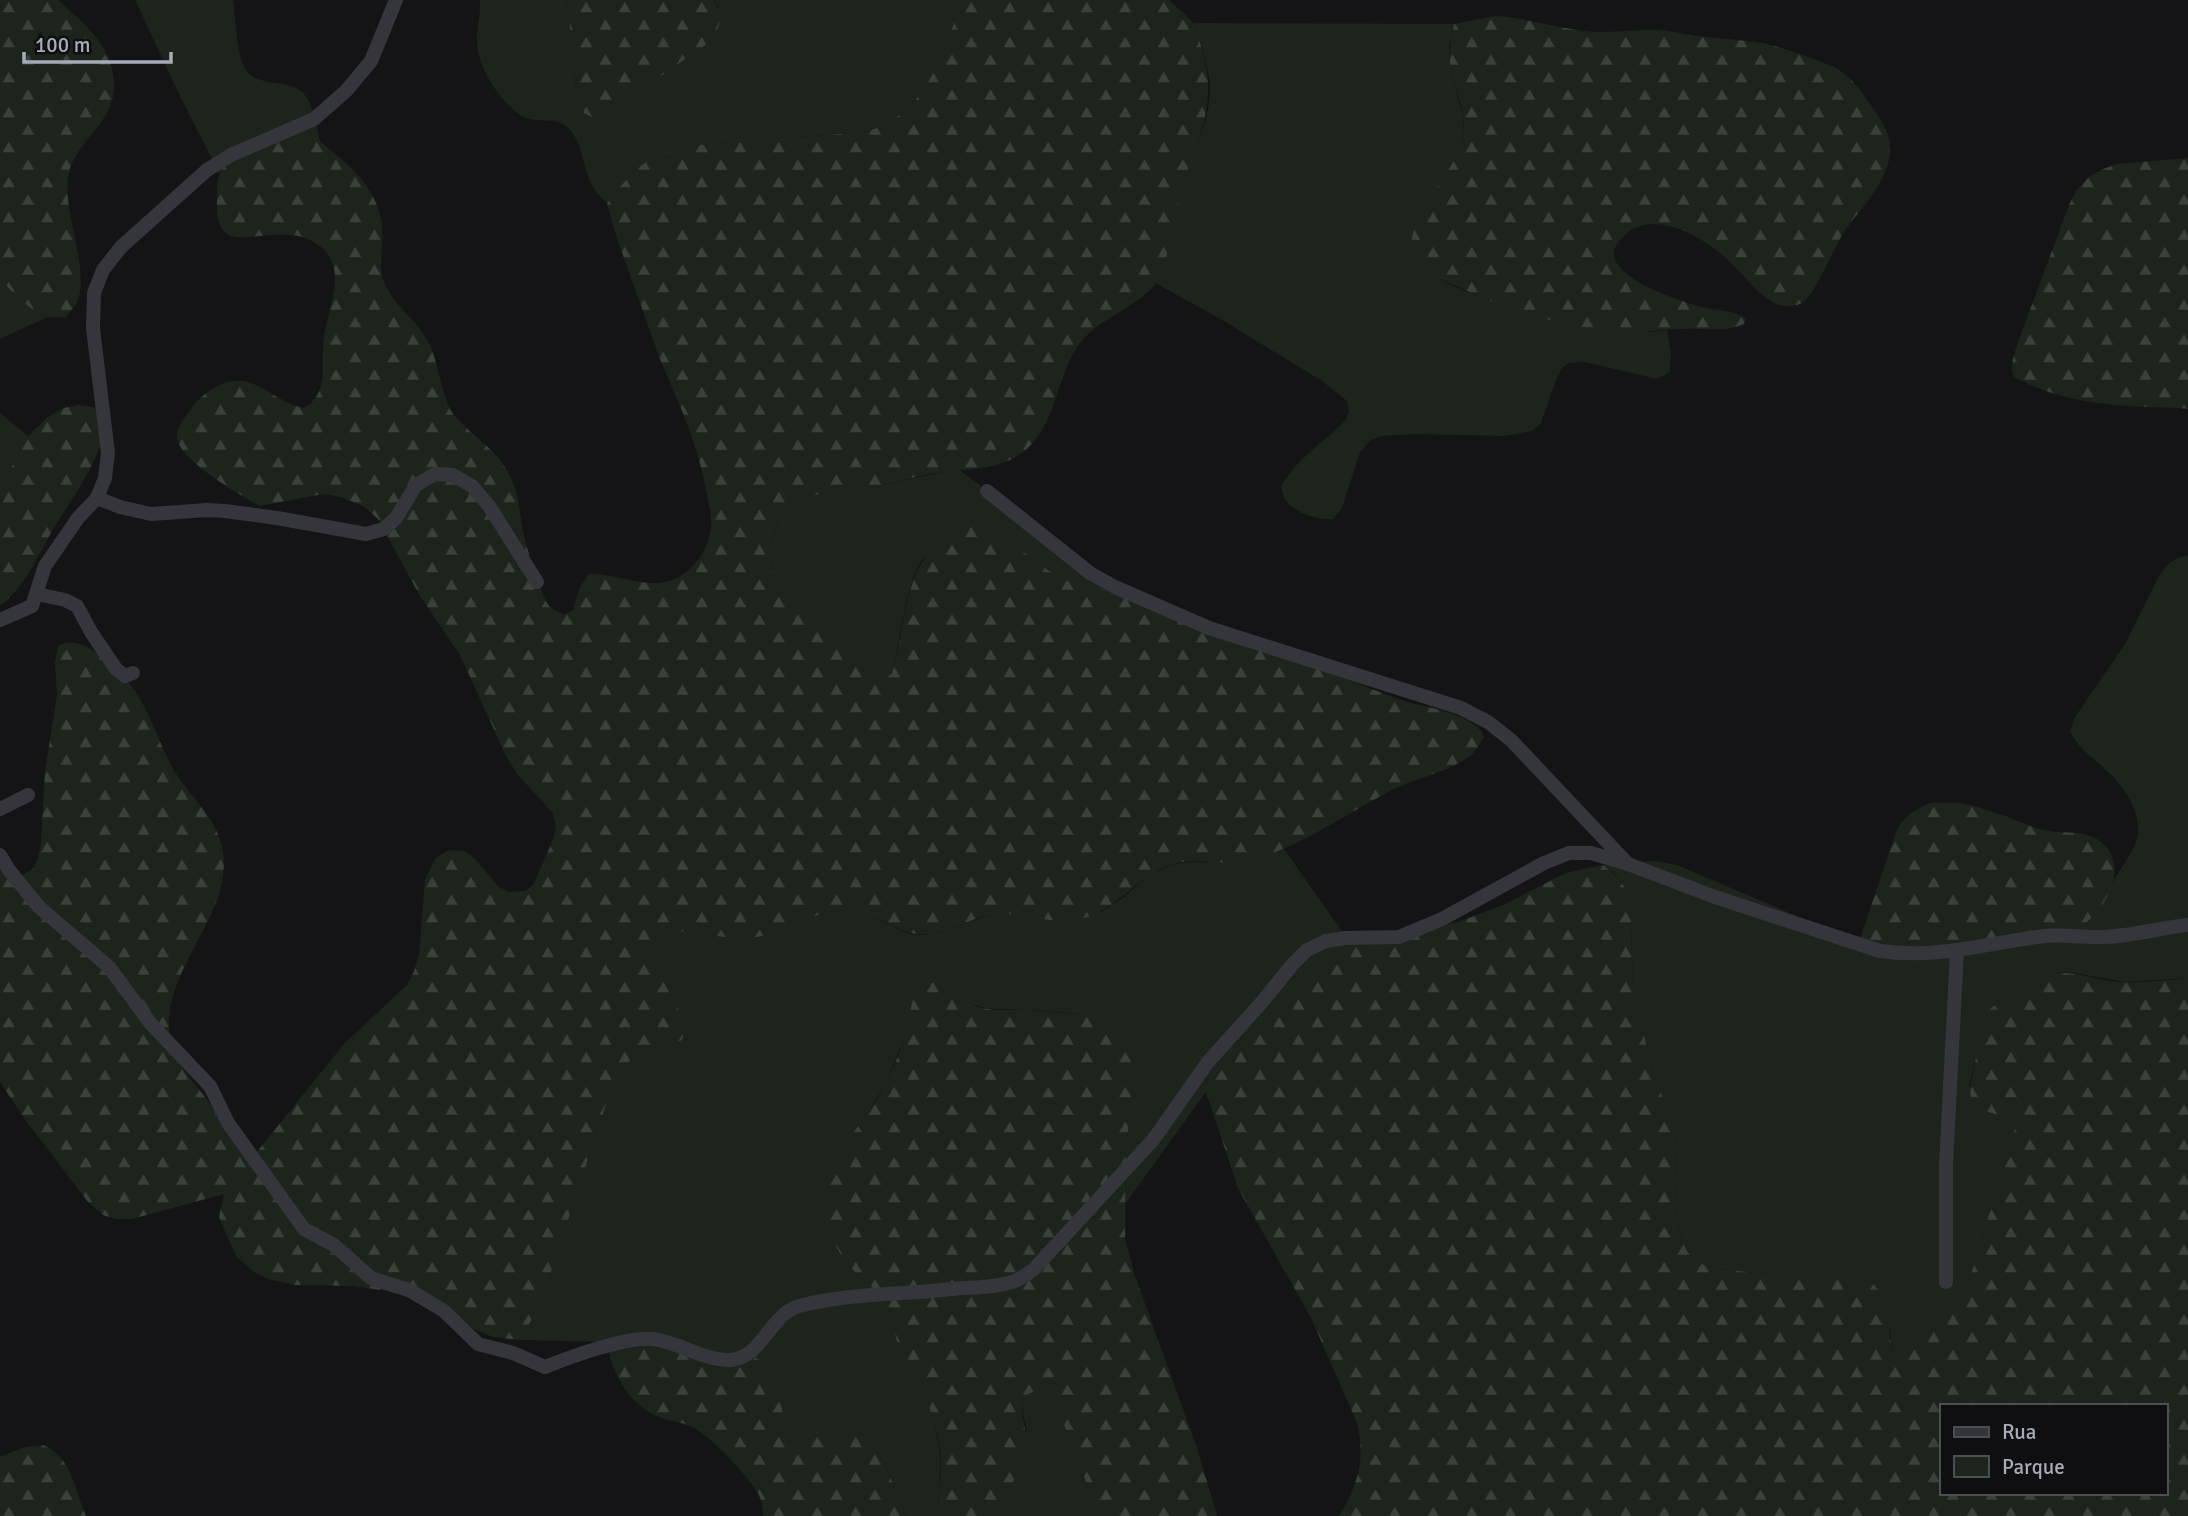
<svg xmlns="http://www.w3.org/2000/svg" width="2188" height="1516" font-family="Signika,sans-serif">
<style>
.green{fill:#1c241c}
.forest{fill:url(#forest-firs);fill-rule:evenodd}
.lines{fill:none;stroke-linecap:round;stroke-linejoin:round}
.minor{stroke:#35363b;stroke-width:14}
</style>
<defs>
<pattern id="forest-firs" width="22" height="20" patternUnits="userSpaceOnUse" patternTransform="scale(1.75)"><rect width="22" height="20" fill="#1c241c"/><path d="M5 1l3.5 6h-7zM16 11l3.5 6h-7z" fill="#3a413b"/></pattern>
</defs>
<rect width="100%" height="100%" fill="#141416"/>
<!-- green -->
<g class="green">
<path d="M135,0H233C236,19 236,54 246,70C259,89 292,77 305,95C314,108 317,127 320,142L303,140L232,158L219,173L179,94Z"/>
<path d="M480,0H567L576,91L719,7L714,0H961C945,53 924,118 864,132L717,143L693,146L663,154L634,171L607,203C603,198 596,193 593,187C582,169 584,142 567,127C556,117 539,123 526,118C504,109 477,67 477,43C476,29 481,15 480,0Z"/>
<path d="M1194,23L1454,24L1449,47L1451,73L1463,115L1464,132L1460,149L1413,253C1417,261 1422,267 1430,273C1478,305 1610,340 1667,330L1671,353L1670,372L1657,379L1585,362L1569,363L1562,368L1556,380L1541,423L1532,431L1504,436L1414,434L1381,436L1371,440L1360,452L1342,508L1333,519C1318,521 1292,512 1284,498C1284,498 1282,488 1281,487C1295,460 1324,442 1345,421L1349,412L1347,401L1322,381L1224,321L1157,284C1168,251 1173,217 1183,184C1192,152 1211,120 1210,86C1208,64 1201,44 1194,23Z"/>
<path d="M0,279C14,294 29,307 48,317L0,339Z"/>
<polygon points="0,413 28,436 9,472 0,497"/>
<path d="M958,469L1123,591C1108,590 1093,590 1079,586C1044,575 1016,547 986,527C971,534 939,546 927,555C908,569 898,650 893,674L886,677L852,646L788,597C760,567 766,513 808,497C826,490 848,491 867,488C897,483 927,474 958,469Z"/>
<path d="M2188,556V978L2124,982L2075,973L2058,972L2044,976L1978,1028L1977,1053L1969,1086L1981,1109L2017,1122L1968,1284L1902,1353L1893,1355L1890,1330L1826,1278H1808L1719,1269L1698,1263L1687,1251L1681,1237L1675,1206L1677,1147L1674,1127L1653,1072L1633,990L1631,922L1626,889L1614,873L1603,865L1653,861L1677,865L1858,942L2088,921C2101,906 2107,891 2117,875C2123,864 2132,854 2136,842C2143,818 2130,795 2114,778C2100,762 2079,751 2070,731L2075,717L2125,644L2160,574L2169,563L2180,557Z"/>
<path d="M1284,849L1351,944L1323,959L1297,984L1221,1071L1126,1203V1143L1134,1093L1088,1015C1068,1013 1048,1011 1028,1010C998,1008 987,1013 959,998L906,1033L886,1084L828,1177C821,1210 833,1252 858,1275C869,1286 884,1295 890,1311C894,1323 895,1336 899,1347C905,1362 916,1375 923,1389C930,1405 935,1424 938,1441C943,1466 938,1491 938,1516H906C897,1495 879,1438 855,1432C836,1427 809,1439 790,1444L777,1394L769,1370L607,1342L520,1340L537,1310L548,1281L614,1080C634,1047 652,1056 682,1040L686,1027C678,1003 646,958 661,934L674,930L690,931C728,927 766,925 803,919C818,916 830,910 846,910C869,910 889,928 911,934C937,940 969,919 994,914L1101,912L1124,897L1148,876L1171,865L1188,862H1244Z"/>
<path d="M1042,1392L1056,1404L1099,1516H993C1009,1486 1025,1470 1026,1434C1027,1422 1018,1406 1026,1396C1030,1391 1036,1392 1042,1392Z"/>
</g>
<!-- forest -->
<g class="forest">
<path d="M0,0H58C83,23 112,45 114,82C116,125 74,139 68,177C63,213 89,267 78,300C76,306 70,312 66,317C61,317 54,318 49,317C30,312 13,292 0,279Z"/>
<path d="M567,0H714C725,18 720,29 707,44L612,110L592,117L584,113L576,91Z"/>
<path d="M961,0H1169C1176,7 1186,14 1192,22C1197,28 1199,38 1201,46C1222,108 1192,146 1178,204C1174,221 1165,275 1155,285C1133,309 1100,318 1080,343C1054,377 1058,432 1016,457C990,472 958,468 929,474C908,478 888,485 867,488C844,492 815,490 795,504C764,525 764,571 788,597L852,646L885,676L892,674C901,641 903,608 915,576C920,564 927,554 935,544C944,533 955,522 970,522C993,523 1037,566 1061,578C1080,588 1101,590 1123,591C1185,614 1247,637 1309,662C1342,675 1374,692 1408,702C1430,708 1475,715 1484,736C1479,747 1474,754 1464,760C1443,773 1418,778 1396,788C1348,812 1302,847 1249,861C1224,867 1195,856 1170,865C1135,878 1114,914 1075,920C1049,924 1023,912 996,914C973,916 954,931 931,934C899,939 876,910 846,910C811,911 783,934 750,938C719,941 690,925 661,934C646,958 678,1003 686,1027L682,1040C652,1056 634,1047 614,1080L548,1281L537,1310L520,1340L493,1337L472,1328L422,1302L387,1291L353,1286L295,1285L268,1279L254,1272L236,1256L219,1217L224,1194L132,1219H116L103,1215L88,1202L24,1118L0,1082V857L10,869L22,875L33,869L38,858L41,842L45,771L57,695L55,662L58,646C80,633 106,660 121,674C146,698 156,737 172,767C187,794 213,813 221,843C242,919 140,979 177,1061L252,1158L344,1044L407,985L414,971L419,955L425,880L435,859L448,850L464,851L475,859L499,887L509,892L525,891L533,885L552,842L556,827L553,813L518,775L507,758L460,655L420,596L378,519L363,506L341,497L323,494L259,506C239,494 180,461 177,438C176,427 185,418 191,409C200,396 218,382 235,381C258,378 280,405 304,408C327,394 322,372 323,347C324,324 339,289 334,269C332,258 326,250 317,244C285,222 243,247 226,233C215,224 217,206 217,193C216,168 229,157 253,149C268,144 306,136 320,142C324,144 329,149 333,152C356,170 378,193 382,224C385,243 377,263 384,282C393,307 421,321 432,350C438,365 444,404 454,415C475,440 503,452 514,486C519,500 520,513 522,527C526,547 532,565 539,583C542,591 544,600 550,607C554,610 559,612 564,615L573,610L580,587L589,574C620,573 653,594 682,575C698,565 710,545 711,526C712,514 708,501 706,489C697,442 679,404 660,359C651,336 644,312 635,289C625,260 614,233 607,203C620,188 631,171 648,161C672,146 704,144 731,142C775,138 820,136 864,132C924,118 945,53 961,0Z"/>
<path d="M1495,16C1530,18 1564,31 1600,32C1617,32 1635,30 1653,30C1670,30 1688,35 1705,37C1724,39 1744,40 1763,43C1780,47 1797,53 1814,59C1823,63 1834,66 1842,72C1854,81 1862,92 1870,104C1879,117 1889,130 1890,146C1892,177 1863,206 1846,229C1835,244 1813,300 1800,304C1791,307 1783,307 1774,303C1756,293 1743,273 1728,260C1704,238 1659,210 1628,232C1622,237 1613,246 1614,254C1614,280 1684,303 1706,308C1720,311 1733,310 1746,318L1744,324C1724,333 1703,328 1681,329C1663,329 1646,333 1628,332C1569,329 1507,311 1454,285C1439,278 1418,271 1413,253C1402,219 1460,170 1464,133C1466,114 1457,94 1452,76C1448,57 1450,42 1454,24Z"/>
<path d="M2188,158V409C2161,406 2134,408 2107,404C2076,401 2041,392 2014,377C2009,365 2015,353 2018,342L2069,205L2076,191L2089,177L2103,169L2117,164Z"/>
<path d="M79,405L93,407L105,420C104,458 71,499 52,531C37,558 25,586 0,606V497L9,472L28,436L48,417L63,408Z"/>
<path d="M1931,803C1940,803 1949,802 1958,803C1986,807 2013,820 2039,829C2057,835 2081,829 2097,839C2129,858 2111,902 2088,921C2083,926 2076,929 2070,932L1921,952L1859,942L1897,829C1906,815 1915,809 1931,803Z"/>
<path d="M1603,865C1615,874 1624,884 1630,897L1633,990L1653,1072L1674,1127L1677,1147L1675,1206L1681,1237L1687,1251L1698,1263L1719,1269L1808,1278L1861,1274C1865,1277 1871,1280 1874,1285C1888,1302 1889,1334 1893,1355L1902,1353L1968,1284L2017,1122C1976,1104 1962,1117 1975,1063C1978,1050 1974,1032 1980,1021C1987,1008 2001,1002 2013,994C2023,988 2034,979 2045,975C2071,967 2098,982 2124,982C2145,983 2167,980 2188,978V1516H1339C1358,1486 1366,1458 1357,1423L1311,1318L1238,1188L1206,1092L1221,1071L1297,984L1323,959L1351,944L1419,932L1458,922L1503,905L1566,873ZM1941,1406H2165V1493H1941Z"/>
<path d="M925,980L937,984L977,1007L995,1010H1026L1088,1015L1103,1018L1119,1028L1133,1047L1136,1063L1134,1093L1126,1143L1125,1238L1135,1276L1198,1451L1217,1516H1099L1056,1404L1042,1392C1036,1392 1030,1391 1026,1396C1017,1408 1028,1431 1026,1445C1024,1472 1005,1493 993,1516H938C938,1498 941,1481 941,1463C941,1439 932,1413 923,1391C917,1375 904,1362 898,1345C894,1333 894,1320 889,1309C883,1294 868,1285 857,1274C835,1253 820,1218 825,1188C833,1148 870,1119 886,1083C894,1067 901,1050 905,1033C911,1015 910,994 925,980Z"/>
<path d="M624,1339C651,1343 678,1349 704,1353C720,1355 751,1352 763,1362C776,1372 786,1427 790,1444C809,1439 836,1427 855,1432C879,1438 897,1495 906,1516H763C763,1509 762,1502 759,1495C748,1475 712,1437 692,1427C680,1421 667,1421 656,1416C628,1403 611,1371 607,1342Z"/>
<path d="M43,1445C71,1456 75,1490 86,1516H0V1457L25,1447Z"/>
</g>
<g class="lines">
<!-- minor -->
<g class="minor">
<polyline points="987,491 1090,573 1115,587 1209,628 1461,708 1488,722 1511,740 1627,863"/>
<polyline points="97,498 120,507 151,514 207,510 225,511 277,518 366,534 384,529 396,518 416,485 435,474 453,475 472,486 489,506 537,582"/>
<polyline points="37,594 65,600 77,606 91,632 116,669 125,676 133,673"/>
<polyline points="0,620 32,606 45,566 78,518 97,498 105,478 108,453 93,328 94,293 103,270 121,247 207,170 231,155 314,119 346,91 371,61 396,0"/>
<polyline points="0,809 28,795"/>
<path d="M0,855L9,870L39,907L109,967L151,1024L210,1086L228,1123L304,1229L334,1245L371,1278L409,1290L444,1311L478,1344L513,1353L545,1367C570,1357 627,1336 653,1339C679,1342 702,1360 729,1360C761,1360 771,1313 799,1306C848,1293 901,1295 952,1289C972,1287 996,1288 1015,1281C1022,1278 1028,1273 1033,1270L1153,1140L1208,1062L1262,1002L1292,965L1307,950L1326,941L1346,938L1399,937L1442,919L1544,863L1569,853H1591L1628,864L1715,897L1880,951C1938,959 1987,943 2044,936C2064,934 2084,938 2103,937C2133,936 2159,928 2188,925"/>
<polyline points="1946,1282 1946,1165 1957,950"/>
</g>
</g>
<!-- legend -->
<rect x="1940" y="1404" width="228" height="91" fill="#0f0f11" stroke="#4b4e53" stroke-width="2"/>
<rect x="1954" y="1427" width="35" height="10" fill="#35363b" stroke="#4b4e53" stroke-width="2"/>
<text x="2002" y="1439" font-size="21" fill="#a5acb7">Rua</text>
<rect x="1954" y="1456" width="35" height="21" fill="#1c241c" stroke="#4b4e53" stroke-width="2"/>
<text x="2002" y="1474" font-size="21" fill="#a5acb7">Parque</text>
<!-- scale -->
<path d="M24 52v10h147v-10" fill="none" stroke="#a5acb7" stroke-width="3.5"/>
<text x="35" y="52" font-size="21" fill="#a5acb7" stroke="#0f0f11" stroke-width="5" paint-order="stroke">100 m</text>
</svg>
